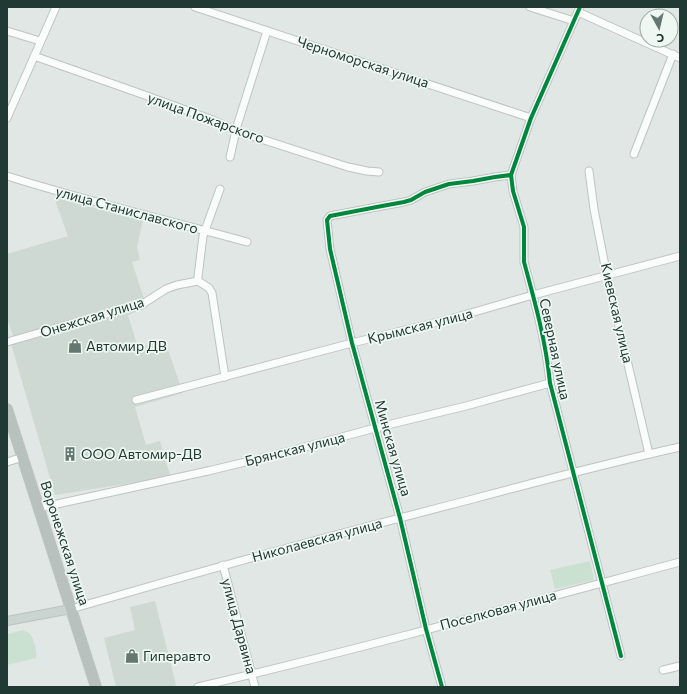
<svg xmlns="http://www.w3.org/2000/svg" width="687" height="694" font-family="Commissioner,sans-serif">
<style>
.built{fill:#cfd9d4}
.green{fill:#cae1d1}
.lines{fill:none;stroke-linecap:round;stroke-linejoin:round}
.minor-casing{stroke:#bec4c1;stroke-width:9}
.major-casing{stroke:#bbc4c1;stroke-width:10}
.highway-casing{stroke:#bbc4c1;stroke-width:12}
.minor{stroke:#fafbfb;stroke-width:7}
.major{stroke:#ccd4d2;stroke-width:8}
.highway{stroke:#b9c1bf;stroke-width:10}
.cycleway-casing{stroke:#eff7f3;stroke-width:6}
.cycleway{stroke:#00873e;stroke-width:4}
.labels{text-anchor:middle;stroke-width:3.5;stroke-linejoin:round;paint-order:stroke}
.street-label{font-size:14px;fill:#203a33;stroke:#eff7f3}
.poi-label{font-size:14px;fill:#203a33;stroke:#eff7f3;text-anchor:start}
</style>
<rect width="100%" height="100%" fill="#e1e7e4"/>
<!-- built -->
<g class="built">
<polygon points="57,198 143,220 137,247 140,260 132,262 147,308 128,315 138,348 160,341 161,345 166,344 183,393 135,407 146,445 160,441 170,475 150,480 55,495 12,347 13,336 7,318 7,254 68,236 56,203"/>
<polygon points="155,601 176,685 170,687 116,687 104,638 135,630 130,607"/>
</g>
<!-- green -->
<g class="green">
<polygon points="590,561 594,580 555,589 550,570"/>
<path d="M24,630C25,631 29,633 30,634C34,638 37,652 36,658L7,665V634Z"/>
</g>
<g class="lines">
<defs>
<g id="minor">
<polyline points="195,7 531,118"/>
<polyline points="530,7 574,21"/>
<path d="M580,7L531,118L511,175L513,191L524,227V262C535,302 546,342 550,383L621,656"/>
<polyline points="578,12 680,58"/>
<polyline points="7,31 40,41"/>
<polyline points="34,56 136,92 213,120 236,131 348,167 367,171 379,172"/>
<polyline points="7,118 56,7"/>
<polyline points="634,154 673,54"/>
<polyline points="230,157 237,126 267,31"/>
<polyline points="589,171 594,209 605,266 649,454"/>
<path d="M7,176C86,201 167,220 247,242"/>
<polyline points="220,189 203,236 198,277 198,281 209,288 212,293 225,377"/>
<polyline points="7,342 91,318 141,305 166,289 177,285 198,281"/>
<polyline points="136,400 352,343 450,319 533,295 680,256"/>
<polyline points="7,462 23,457"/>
<polyline points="39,508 208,471 294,450 375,428 466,406 550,383"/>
<polyline points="223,565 255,687"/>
<path d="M71,609C202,571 333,535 465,501C536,482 608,463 680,447"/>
<polyline points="663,670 680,666"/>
<path d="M198,687C360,649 520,605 680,562"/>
<polyline points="442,687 426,629 400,518 352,343 330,249 327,220 330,216 382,206 404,202 411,200 425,192 449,184 473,181 495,177 511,175"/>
</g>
<polyline id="major" points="7,621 71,609"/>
<polyline id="highway" points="7,409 96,687"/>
</defs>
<!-- minor casing -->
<use href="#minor" class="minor-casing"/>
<!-- major casing -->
<use href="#major" class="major-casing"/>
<!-- highway casing -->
<use href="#highway" class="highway-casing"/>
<!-- minor -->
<use href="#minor" class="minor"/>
<!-- major -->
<use href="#major" class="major"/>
<!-- highway -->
<use href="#highway" class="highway"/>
<defs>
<g id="cycleway">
<path d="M580,7L531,118L511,175L513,191L524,227V262C535,302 546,342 550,383L621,656"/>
<polyline points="442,687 426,629 400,518 352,343 330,249 327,220 330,216 382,206 404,202 411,200 425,192 449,184 473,181 495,177 511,175"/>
</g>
</defs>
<!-- cycleway casing -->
<use href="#cycleway" class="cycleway-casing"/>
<!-- cycleway -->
<use href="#cycleway" class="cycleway"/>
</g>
<!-- icons -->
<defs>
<symbol id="shop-bare" viewBox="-9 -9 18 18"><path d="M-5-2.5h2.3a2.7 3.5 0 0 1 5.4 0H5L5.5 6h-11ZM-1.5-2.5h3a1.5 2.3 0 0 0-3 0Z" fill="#647771" stroke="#eff7f3" stroke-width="2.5" paint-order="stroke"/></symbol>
<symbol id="building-bare" viewBox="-9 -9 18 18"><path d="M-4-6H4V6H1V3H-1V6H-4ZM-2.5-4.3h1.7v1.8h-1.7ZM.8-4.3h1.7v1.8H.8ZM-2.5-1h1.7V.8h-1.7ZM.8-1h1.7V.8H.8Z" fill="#647771" stroke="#eff7f3" stroke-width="2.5" paint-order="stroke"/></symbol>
</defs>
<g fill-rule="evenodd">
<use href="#shop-bare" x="65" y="336" width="20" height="20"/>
<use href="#building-bare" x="60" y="444" width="20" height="20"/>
<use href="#shop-bare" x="122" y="646" width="20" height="20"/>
</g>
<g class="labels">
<!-- street labels -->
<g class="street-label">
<text transform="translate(363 62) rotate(18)" y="5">Черноморская улица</text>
<text transform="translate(206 118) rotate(20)" y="5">улица Пожарского</text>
<text transform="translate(127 210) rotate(15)" y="5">улица Станиславского</text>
<text transform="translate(617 313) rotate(77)" y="5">Киевская улица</text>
<text transform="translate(92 317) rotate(-17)" y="5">Онежская улица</text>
<text transform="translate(420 326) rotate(-14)" y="5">Крымская улица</text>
<text transform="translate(555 349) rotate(78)" y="5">Северная улица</text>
<text transform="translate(393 448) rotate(74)" y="5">Минская улица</text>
<text transform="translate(295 449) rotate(-14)" y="5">Брянская улица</text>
<text transform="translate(317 540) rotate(-15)" y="5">Николаевская улица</text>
<text transform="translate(65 543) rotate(72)" y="5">Воронежская улица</text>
<text transform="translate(498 610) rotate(-15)" y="5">Поселковая улица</text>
<text transform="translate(239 626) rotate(75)" y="5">улица Дарвина</text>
</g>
<!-- poi labels -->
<g class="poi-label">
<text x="86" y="351">Автомир ДВ</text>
<text x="81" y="459">ООО Автомир-ДВ</text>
<text x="143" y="661">Гиперавто</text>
</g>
</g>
<!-- border -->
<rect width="687" height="694" fill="none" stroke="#203a33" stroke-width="16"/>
<!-- north arrow -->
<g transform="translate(659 28) rotate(172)"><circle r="19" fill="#eff7f3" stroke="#9caba6"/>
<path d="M0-3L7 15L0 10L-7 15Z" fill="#647771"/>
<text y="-6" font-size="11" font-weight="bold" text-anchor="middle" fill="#203a33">С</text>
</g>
</svg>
